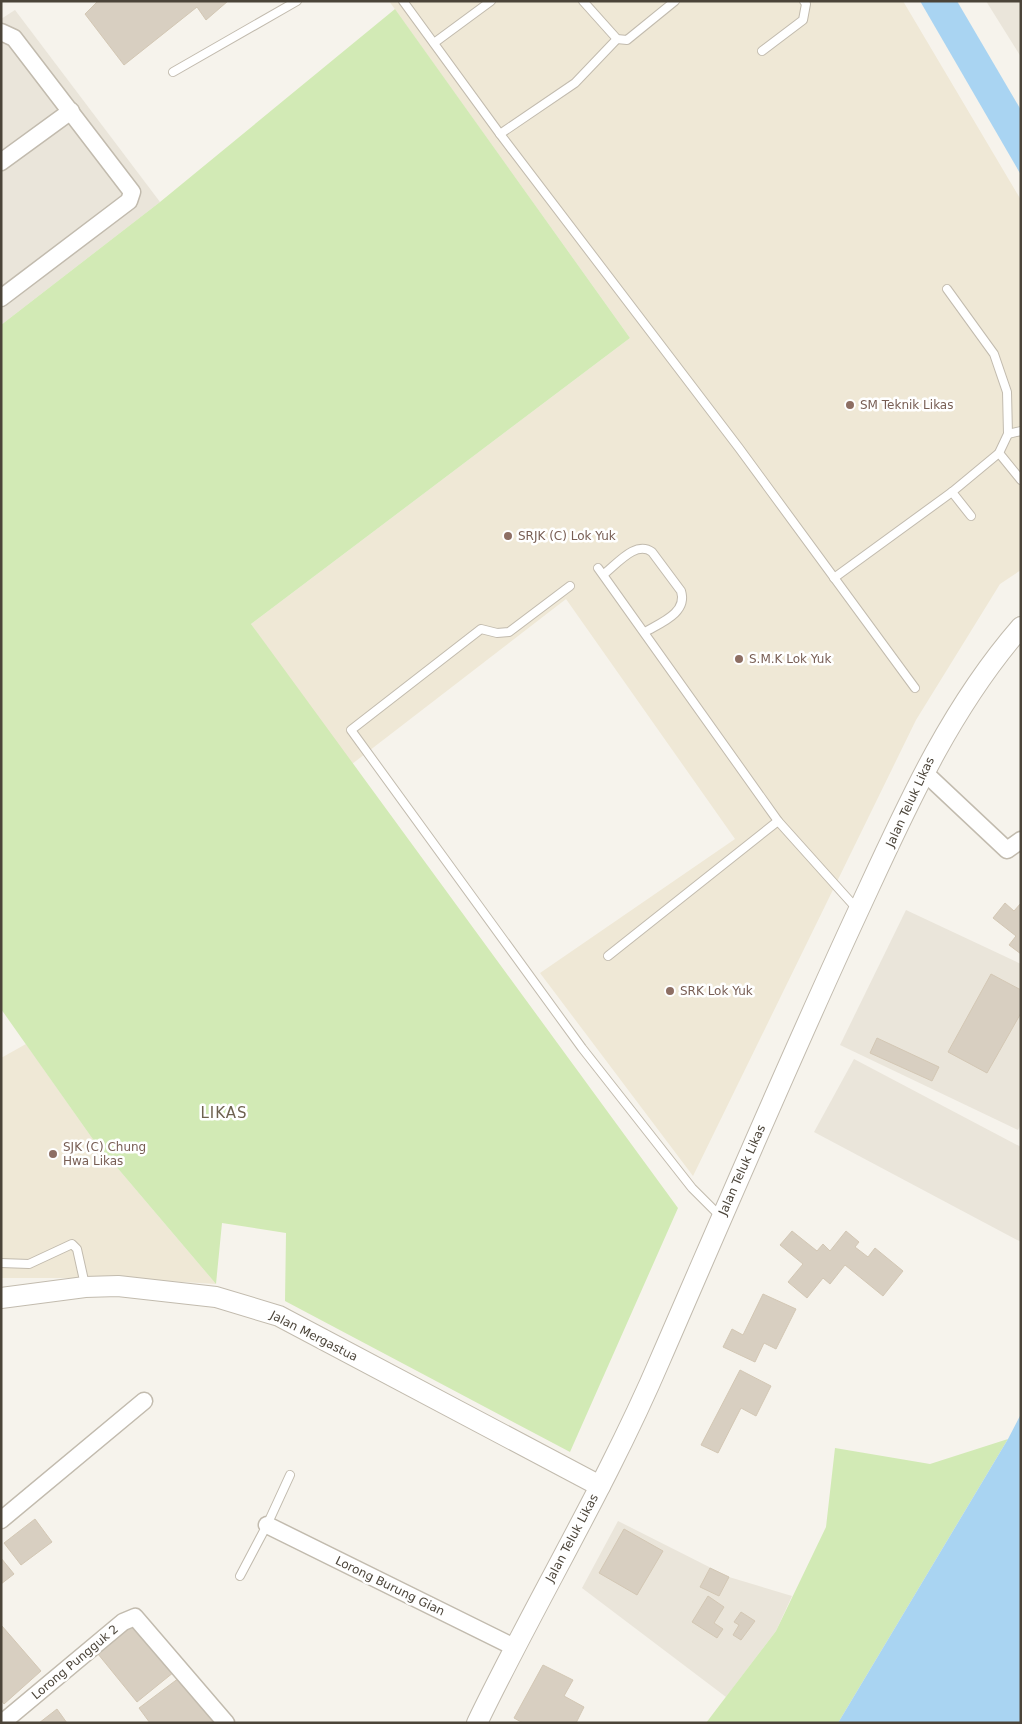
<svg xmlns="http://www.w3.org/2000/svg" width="1022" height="1724" font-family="'DejaVu Sans',sans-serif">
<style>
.residential{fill:#eae5da}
.education{fill:#efe8d6}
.green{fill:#d2eab5}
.water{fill:#a9d4f2}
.building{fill:#d8cfc1;stroke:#d3c7b4}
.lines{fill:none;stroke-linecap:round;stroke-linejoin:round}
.service-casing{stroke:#c2bbae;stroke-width:10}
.minor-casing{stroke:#c2bbae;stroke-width:19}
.tertiary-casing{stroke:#c2bbae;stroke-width:22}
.service{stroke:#fff;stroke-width:8}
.minor{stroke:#fff;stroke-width:16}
.tertiary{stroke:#fff;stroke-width:20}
.education-dot{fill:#8d6e63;stroke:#fff;stroke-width:2}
.labels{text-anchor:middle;stroke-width:5;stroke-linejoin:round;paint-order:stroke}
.education-label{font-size:12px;fill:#785e54;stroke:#fff;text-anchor:start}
.street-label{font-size:12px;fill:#4b4439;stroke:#fff}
.quarter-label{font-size:15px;letter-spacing:1px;fill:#6e6250;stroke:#fff}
</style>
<rect width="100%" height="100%" fill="#f6f3ec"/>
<!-- residential -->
<g class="residential">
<polygon points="986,1 1021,1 1021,57"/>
<polygon points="15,10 160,202 1,325 1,19"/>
<polygon points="906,910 1021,964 1021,1124 1018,1130 840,1045"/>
<polygon points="854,1059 1021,1147 1021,1242 814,1132"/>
<polygon points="618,1521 729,1577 792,1596 776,1631 726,1697 582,1588"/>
</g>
<!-- education -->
<g class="education">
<polygon points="389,1 903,1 1021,200 1021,570 1000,584 916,720 693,1176 540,973 735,839 566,599 352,764 251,624 630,338"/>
<polygon points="26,1044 92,1138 216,1284 117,1278 1,1278 1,1058"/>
</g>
<!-- green -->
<g class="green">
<polygon points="395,9 630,338 251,624 678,1208 570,1452 285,1301 286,1233 222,1223 216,1284 92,1138 1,1009 1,325 160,202"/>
<polygon points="1008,1439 838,1723 706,1723 776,1631 826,1527 835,1448 930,1464"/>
</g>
<!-- water -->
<g class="water">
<polygon points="920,1 957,1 1021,110 1021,175"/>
<polygon points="1021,1414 1021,1723 838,1723 1008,1439"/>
</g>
<!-- building -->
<g class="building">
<polygon points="98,1 228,1 206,20 197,7 124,65 85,14"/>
<polygon points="1005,903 1014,911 1021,903 1021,954 1009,945 1016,936 993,918"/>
<polygon points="991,974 1021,990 1021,1013 987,1073 948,1052"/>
<polygon points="877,1038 939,1067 932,1081 870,1053"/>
<polygon points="792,1231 817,1251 823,1244 830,1251 846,1231 859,1242 855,1247 868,1257 875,1248 903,1271 883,1296 845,1265 830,1284 823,1278 807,1298 788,1282 803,1264 780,1245"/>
<polygon points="763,1294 796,1309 776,1349 764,1343 755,1362 723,1347 732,1329 743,1335"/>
<polygon points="740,1370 771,1386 756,1416 741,1408 718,1453 701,1445"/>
<polygon points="35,1519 52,1542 21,1565 4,1543"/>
<polygon points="624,1529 663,1551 637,1595 599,1573"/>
<polygon points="1,1558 14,1574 1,1584"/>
<polygon points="710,1568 729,1577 719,1596 700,1587"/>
<polygon points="708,1596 724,1607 714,1623 723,1629 717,1638 692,1622"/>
<polygon points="741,1612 755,1621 741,1640 733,1635 739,1625 734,1622"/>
<polygon points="135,1624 174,1672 137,1702 98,1654"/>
<polygon points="2,1626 41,1671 4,1704 1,1700"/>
<polygon points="543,1665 573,1680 564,1696 584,1707 576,1723 523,1723 514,1718"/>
<polygon points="179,1678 214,1723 150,1723 139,1708"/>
<polygon points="57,1709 67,1723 39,1723"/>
</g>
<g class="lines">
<defs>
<g id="service">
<polyline points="403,1 500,134 739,448 915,688"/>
<polyline points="583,1 617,39 627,40 675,1"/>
<polyline points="434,43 491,1"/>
<polyline points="762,51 803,20 806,4 804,1"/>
<polyline points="173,72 297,1"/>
<polyline points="500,134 575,83 617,39"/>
<polyline points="1008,434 1021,431"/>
<polyline points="999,453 1021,480"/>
<polyline points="952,492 971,516"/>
<polyline points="598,568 778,821"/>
<path d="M604,574C617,564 636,540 652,552L681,591C688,613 660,623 645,632"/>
<polyline points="834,578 952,492 999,453 1008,434 1007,392 994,354 947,289"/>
<polyline points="570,586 509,632 497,633 481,629 351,730 582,1048 692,1188 720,1216"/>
<polyline points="608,956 778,821 857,909"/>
<polyline points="1,1263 29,1264 72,1244 77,1249 85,1285"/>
<polyline points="240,1576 267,1525 290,1475"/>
</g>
<g id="minor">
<polyline points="1,32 14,38 132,192 129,201 1,298"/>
<polyline points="1,162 71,111"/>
<polyline points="924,772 1007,850 1021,840"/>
<polyline points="1,1520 144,1401"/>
<polyline points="267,1525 514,1647"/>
<polyline points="2,1723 123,1622 135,1617 226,1723"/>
</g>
<g id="tertiary">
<polyline points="1,1298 85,1287 118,1286 216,1297 279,1316 600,1486"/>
<path d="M477,1723C536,1601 607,1484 660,1360C724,1213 787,1065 854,920C902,817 946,713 1021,627"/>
</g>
</defs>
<!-- service casing -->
<use href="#service" class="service-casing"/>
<!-- minor casing -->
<use href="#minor" class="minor-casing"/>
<!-- tertiary casing -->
<use href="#tertiary" class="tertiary-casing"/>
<!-- service -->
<use href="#service" class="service"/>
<!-- minor -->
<use href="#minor" class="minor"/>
<!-- tertiary -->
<use href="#tertiary" class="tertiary"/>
</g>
<!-- markers -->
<g class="education-dot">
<circle cx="850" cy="405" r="5"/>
<circle cx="508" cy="536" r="5"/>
<circle cx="739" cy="659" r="5"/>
<circle cx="670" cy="991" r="5"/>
<circle cx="53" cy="1154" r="5"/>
</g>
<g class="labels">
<!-- education labels -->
<g class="education-label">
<text x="860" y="409">SM Teknik Likas</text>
<text x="518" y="540">SRJK (C) Lok Yuk</text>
<text x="749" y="663">S.M.K Lok Yuk</text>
<text x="680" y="995">SRK Lok Yuk</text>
<text x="63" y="1151">SJK (C) Chung<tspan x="63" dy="14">Hwa Likas</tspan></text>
</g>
<!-- street labels -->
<g class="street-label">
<text transform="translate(910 802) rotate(-65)" y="4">Jalan Teluk Likas</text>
<text transform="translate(742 1170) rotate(-66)" y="4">Jalan Teluk Likas</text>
<text transform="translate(314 1336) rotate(27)" y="4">Jalan Mergastua</text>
<text transform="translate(572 1538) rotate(-62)" y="4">Jalan Teluk Likas</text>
<text transform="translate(390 1586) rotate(26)" y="4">Lorong Burung Gian</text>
<text transform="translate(75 1662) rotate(-40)" y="4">Lorong Pungguk 2</text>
</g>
<!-- quarter labels -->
<g class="quarter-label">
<text x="224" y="1118">LIKAS</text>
</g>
</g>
<!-- border -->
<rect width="1022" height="1724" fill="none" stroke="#4b4439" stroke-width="5"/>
</svg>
